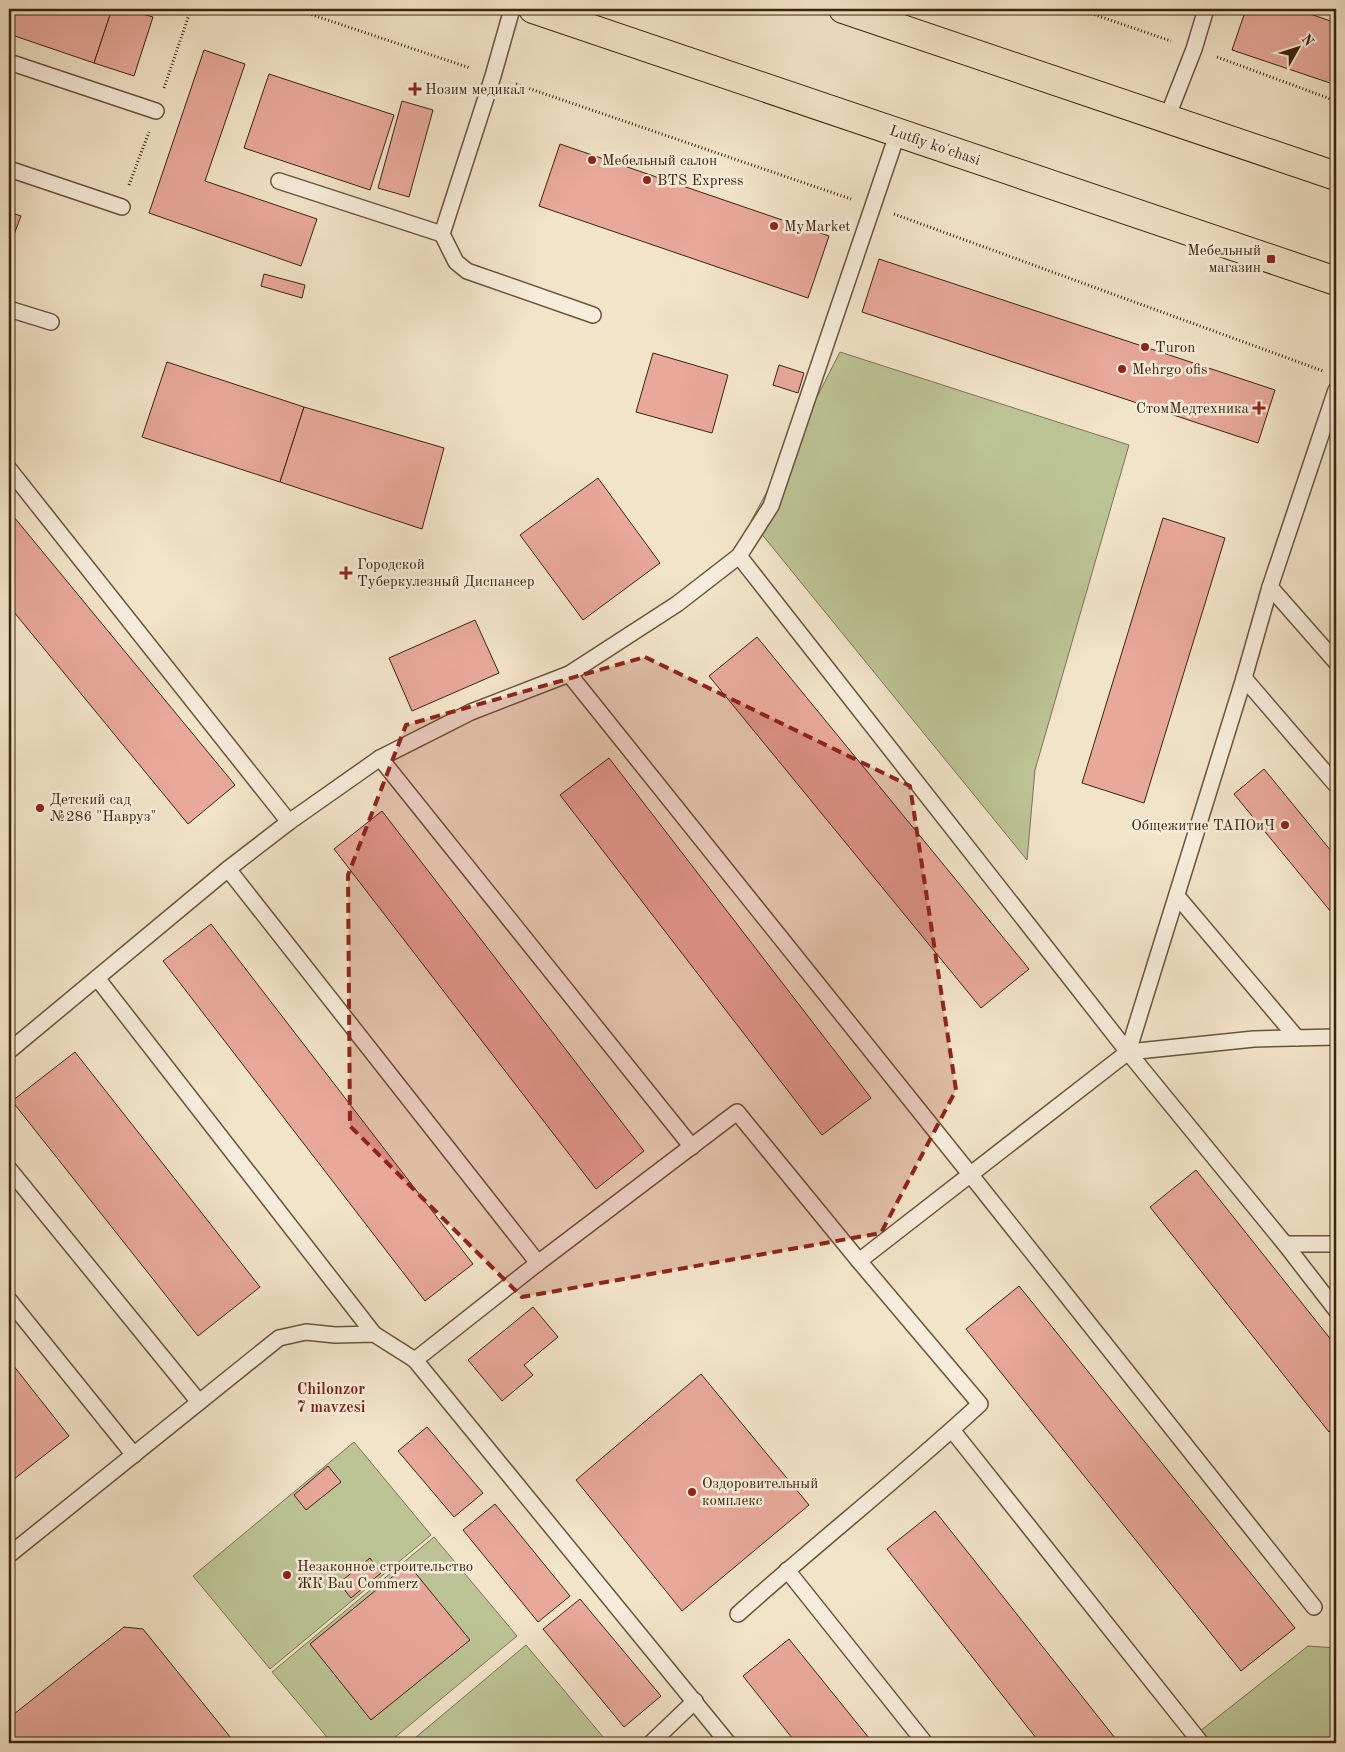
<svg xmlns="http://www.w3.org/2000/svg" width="1345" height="1752" font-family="'Old Standard TT',serif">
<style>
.green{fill:#bcc495;stroke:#7c7450}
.building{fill:#e8a89a;stroke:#3b240b}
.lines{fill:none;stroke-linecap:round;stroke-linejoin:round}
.lane-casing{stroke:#69543a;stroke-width:18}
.primary-casing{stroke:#3b240b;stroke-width:30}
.path{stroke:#3b240b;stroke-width:3;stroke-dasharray:1 2.5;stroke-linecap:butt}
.lane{stroke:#f7eddc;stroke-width:15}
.primary{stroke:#f2e4c9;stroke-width:28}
.marked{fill:#8f2418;fill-opacity:0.2;stroke:#8f2418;stroke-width:4;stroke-dasharray:10 6;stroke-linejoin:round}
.poi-dot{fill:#8f2418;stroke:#f7eddc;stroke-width:2}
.labels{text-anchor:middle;stroke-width:5;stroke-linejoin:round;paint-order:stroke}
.poi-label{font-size:15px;fill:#3b240b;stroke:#f7eddc;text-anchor:start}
.street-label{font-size:15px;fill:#3b240b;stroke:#f7eddc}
.neighbourhood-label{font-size:16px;font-weight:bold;fill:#7a1f14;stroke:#f7eddc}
</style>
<rect width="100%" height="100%" fill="#f2e4c9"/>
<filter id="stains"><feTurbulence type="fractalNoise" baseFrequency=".004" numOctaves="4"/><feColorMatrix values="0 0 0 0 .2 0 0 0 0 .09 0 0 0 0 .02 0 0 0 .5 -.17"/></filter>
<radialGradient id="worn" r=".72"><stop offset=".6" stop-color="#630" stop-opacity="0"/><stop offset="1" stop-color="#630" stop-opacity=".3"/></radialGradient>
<!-- green -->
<g class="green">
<polygon points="840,352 1129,445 1035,770 1027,860 751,521 795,440"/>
<polygon points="354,1442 431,1535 270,1669 193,1576"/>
<polygon points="434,1537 517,1636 388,1743 332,1743 272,1672"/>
<polygon points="526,1645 604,1738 598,1743 409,1743"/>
<polygon points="1308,1646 1336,1648 1336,1743 1201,1743 1195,1735"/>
</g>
<!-- building -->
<g class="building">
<polygon points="9,9 112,9 94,63 9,34"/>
<polygon points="112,9 127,9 153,17 134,76 94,63"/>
<polygon points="1246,9 1296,9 1336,23 1336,85 1232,50"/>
<polygon points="204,50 245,64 205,181 317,219 301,266 149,213"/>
<polygon points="269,74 394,115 370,190 244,148"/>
<polygon points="402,101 433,110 409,197 378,188"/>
<polygon points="560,144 829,236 808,298 539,206"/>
<polygon points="9,212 21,216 9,248"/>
<polygon points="879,259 1275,390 1258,443 862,312"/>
<polygon points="264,274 305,285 302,298 261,286"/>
<polygon points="653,353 728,375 712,433 636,412"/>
<polygon points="167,362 304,407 280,482 142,437"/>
<polygon points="779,365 804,373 798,393 773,385"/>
<polygon points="304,407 444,448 422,529 280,482"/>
<polygon points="598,478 660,563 583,620 520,535"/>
<polygon points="9,511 235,785 188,824 9,606"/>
<polygon points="1163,518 1225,538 1144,803 1082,783"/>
<polygon points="475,620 499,673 412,711 389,658"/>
<polygon points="757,637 1029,969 981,1008 709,676"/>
<polygon points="609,758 871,1098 822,1135 560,795"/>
<polygon points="1264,769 1336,857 1336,918 1234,794"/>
<polygon points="382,811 644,1151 596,1189 334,849"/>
<polygon points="211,924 473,1264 425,1301 163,961"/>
<polygon points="75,1052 260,1287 198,1336 12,1101"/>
<polygon points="1196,1170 1336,1346 1336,1427 1329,1432 1150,1207"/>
<polygon points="1019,1286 1295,1628 1241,1671 966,1329"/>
<polygon points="533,1307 558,1337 524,1365 533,1375 502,1401 468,1360"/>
<polygon points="9,1360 69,1436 9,1483"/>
<polygon points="701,1374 809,1505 682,1611 576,1480"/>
<polygon points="427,1427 483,1493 454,1517 398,1451"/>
<polygon points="328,1466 341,1482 306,1510 294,1495"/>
<polygon points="495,1504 570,1596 538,1622 463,1530"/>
<polygon points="935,1511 1119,1743 1040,1743 887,1549"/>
<polygon points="370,1558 381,1573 351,1598 339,1583"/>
<polygon points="408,1564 470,1640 371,1720 310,1644"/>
<polygon points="580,1599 661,1696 624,1727 543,1629"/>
<polygon points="124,1627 143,1629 235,1743 9,1743 9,1718"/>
<polygon points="789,1639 873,1743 796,1743 743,1676"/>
</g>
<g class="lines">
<defs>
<g id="lane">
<polyline points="9,62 156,111"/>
<polyline points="1167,118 1194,49 1206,9"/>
<polyline points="9,169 122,207"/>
<polyline points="279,181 442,234 493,76 512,9"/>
<polyline points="442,234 456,262 467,271 593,315"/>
<polyline points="9,309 51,322"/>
<polyline points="9,469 289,822"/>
<polyline points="739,556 1128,1052 1285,1244 1336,1310"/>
<polyline points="1270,587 1336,662"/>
<polyline points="569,674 970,1174 1314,1607"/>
<polyline points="1244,678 1336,785"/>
<polyline points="380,758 692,1147"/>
<path d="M228,869L538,1263L737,1112L859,1261L980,1404C901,1477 817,1543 738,1614"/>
<polyline points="1177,896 1297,1038"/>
<polyline points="97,978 374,1334"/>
<polyline points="9,1051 228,869 289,822 380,758 471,712 569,674 677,604 739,556 771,506 898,132"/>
<polyline points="1128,1052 1244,678 1270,587 1336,390"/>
<polyline points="9,1169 199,1402"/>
<polyline points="1285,1244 1336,1244"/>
<polyline points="859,1261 1128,1052 1254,1039 1336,1037"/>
<polyline points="9,1300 134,1455"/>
<polyline points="415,1360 538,1263"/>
<polyline points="952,1430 1201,1743"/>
<polyline points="9,1555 279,1338 306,1332 335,1335 374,1334 415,1360 728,1743"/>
<polyline points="787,1570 925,1743"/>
<polyline points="651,1743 695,1701"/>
</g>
<g id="primary">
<polyline points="533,9 1336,281"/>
<polyline points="843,9 1336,176"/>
</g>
</defs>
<!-- lane casing -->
<use href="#lane" class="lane-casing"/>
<!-- primary casing -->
<use href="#primary" class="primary-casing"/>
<!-- path -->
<g class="path">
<polyline points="295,9 470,68"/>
<polyline points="1078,9 1171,41"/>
<polyline points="1217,57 1336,101"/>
<polyline points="516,84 851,199"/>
<polyline points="164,88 191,9"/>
<polyline points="129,185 149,132"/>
<polyline points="894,214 1323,371"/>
</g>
<!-- lane -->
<use href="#lane" class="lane"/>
<!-- primary -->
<use href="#primary" class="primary"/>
</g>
<!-- marked area -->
<path class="marked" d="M645,657L910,786L956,1090L881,1233L522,1297L350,1126L348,875L406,725Z"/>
<!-- markers -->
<g class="poi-dot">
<path d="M412.5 81.5h5v5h5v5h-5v5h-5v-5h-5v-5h5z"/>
<circle cx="592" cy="160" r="5"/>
<circle cx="647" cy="180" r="5"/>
<circle cx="774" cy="226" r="5"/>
<rect x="1266" y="254" width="10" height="10" rx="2.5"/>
<circle cx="1145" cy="347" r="5"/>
<circle cx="1122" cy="369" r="5"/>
<path d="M1256.5 400.5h5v5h5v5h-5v5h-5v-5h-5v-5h5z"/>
<path d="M343.5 565.5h5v5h5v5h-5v5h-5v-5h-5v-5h5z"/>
<circle cx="40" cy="808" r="5"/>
<circle cx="1285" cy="825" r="5"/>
<circle cx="692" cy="1492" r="5"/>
<circle cx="287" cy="1575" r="5"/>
</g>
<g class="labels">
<!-- poi labels -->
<g class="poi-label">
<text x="425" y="94">Нозим медикал</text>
<text x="602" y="165">Мебельный салон</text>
<text x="657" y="185">BTS Express</text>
<text x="784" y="231">MyMarket</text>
<text x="1261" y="255" text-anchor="end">Мебельный<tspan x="1261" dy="17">магазин</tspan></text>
<text x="1155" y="352">Turon</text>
<text x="1132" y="374">Mehrgo ofis</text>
<text x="1249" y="413" text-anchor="end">СтомМедтехника</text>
<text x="357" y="569">Городской<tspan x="357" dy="17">Туберкулезный Диспансер</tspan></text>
<text x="50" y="804">Детский сад<tspan x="50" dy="17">№286 "Навруз"</tspan></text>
<text x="1275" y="830" text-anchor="end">Общежитие ТАПОиЧ</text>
<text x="702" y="1488">Оздоровительный<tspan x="702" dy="17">комплекс</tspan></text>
<text x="297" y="1571">Незаконное строительство<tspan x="297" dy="17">ЖК Bau Commerz</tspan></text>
</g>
<!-- street labels -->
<g class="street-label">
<text transform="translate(935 145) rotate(19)" y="5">Lutfiy ko'chasi</text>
</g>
<!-- neighbourhood labels -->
<g class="neighbourhood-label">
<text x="331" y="1394">Chilonzor<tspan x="331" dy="18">7 mavzesi</tspan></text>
</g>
</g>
<!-- margin -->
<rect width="1345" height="1752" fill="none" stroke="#f2e4c9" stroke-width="30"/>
<rect x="10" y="10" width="1325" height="1732" fill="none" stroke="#3b240b" stroke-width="2.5"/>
<rect x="15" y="15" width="1315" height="1722" fill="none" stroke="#3b240b"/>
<!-- north arrow -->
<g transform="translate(1298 48) rotate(51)" stroke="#f7eddc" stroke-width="4" paint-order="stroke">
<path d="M0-4L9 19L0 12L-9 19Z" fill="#3b240b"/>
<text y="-8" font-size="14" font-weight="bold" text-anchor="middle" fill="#3b240b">N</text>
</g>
<rect width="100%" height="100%" filter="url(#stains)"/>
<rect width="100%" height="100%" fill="url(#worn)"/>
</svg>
